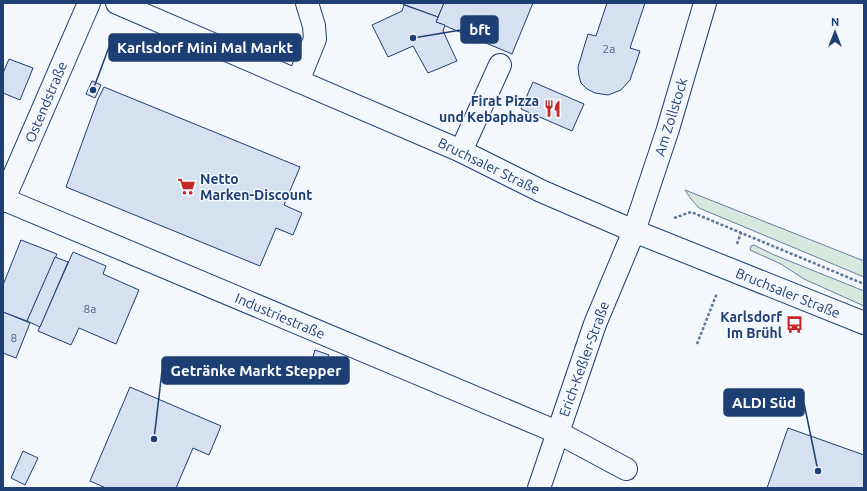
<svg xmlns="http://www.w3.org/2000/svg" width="867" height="491" font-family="Ubuntu,sans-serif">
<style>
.green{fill:#d7e8df;stroke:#687fa3}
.building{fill:#d5e0f0;stroke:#1d3f73}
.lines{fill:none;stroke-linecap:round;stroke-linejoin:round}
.minor-casing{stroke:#1d3f73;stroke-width:24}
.path{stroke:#5e769c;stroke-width:2.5;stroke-dasharray:3 2;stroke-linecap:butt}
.minor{stroke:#f4f7fb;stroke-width:22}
.labels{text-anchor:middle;stroke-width:3;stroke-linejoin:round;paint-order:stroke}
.number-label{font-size:12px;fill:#4b6792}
.poi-label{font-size:14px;font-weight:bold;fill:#1d3f73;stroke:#f4f7fb;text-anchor:end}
.street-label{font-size:14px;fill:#1d3f73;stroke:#f4f7fb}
.leader{fill:none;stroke:#1d3f73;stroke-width:1.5}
.callout-dot{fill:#1d3f73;stroke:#f4f7fb;stroke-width:1.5}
.callout{fill:#1d3f73;stroke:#1d3f73;stroke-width:1.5}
.callout-label{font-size:15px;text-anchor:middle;font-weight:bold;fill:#fff}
</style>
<rect width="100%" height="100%" fill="#f4f7fb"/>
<!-- green -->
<g class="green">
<polygon points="685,190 864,261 864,277 699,208 691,199"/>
<polygon points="754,245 772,254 864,291 864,306 804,279 781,264 750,250 751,246"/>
</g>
<!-- building -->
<g class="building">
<polygon points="400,3 444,3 438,17"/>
<polygon points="444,3 533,3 512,54 436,22"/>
<polygon points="607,3 645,3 630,48 640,51 630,80 621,90 608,95 595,93 587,89 581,83 579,76 578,67 588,34 596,36"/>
<polygon points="404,5 438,17 436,22 445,25 443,31 457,61 428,73 413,46 388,57 372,25 402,11"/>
<polygon points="9,59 33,68 20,100 3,93 3,73"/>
<polygon points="92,81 101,85 95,98 86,94"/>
<polygon points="533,82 584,104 572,131 521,109"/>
<polygon points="104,87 300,167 284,205 302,213 293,235 276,228 260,266 66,187 98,99"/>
<polygon points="21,240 57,254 27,321 3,312 3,285"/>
<polygon points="73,252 106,266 103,274 139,290 116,344 79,328 71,345 38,331"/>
<polygon points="55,257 68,262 40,327 27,321"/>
<polygon points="3,312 30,323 16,358 3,353"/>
<polygon points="315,350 329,355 325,365 312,360"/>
<polygon points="130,387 221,426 209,455 193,448 176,488 106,488 90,481"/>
<polygon points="788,428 864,455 864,488 767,488"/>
<polygon points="23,451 38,458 25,485 11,478"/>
</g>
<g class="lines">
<defs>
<g id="minor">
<polyline points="117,3 461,151 541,191 634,231 864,323"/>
<polyline points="298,81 315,39 314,26 307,3"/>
<polyline points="461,151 500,65"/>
<polyline points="3,199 557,432 626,469"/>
<polyline points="3,201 89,3"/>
<polyline points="539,488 595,324 634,231 668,129 705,3"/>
</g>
</defs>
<!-- minor casing -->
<use href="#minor" class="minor-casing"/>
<!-- path -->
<g class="path">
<polyline points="674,218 691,212 864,284"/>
<polyline points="737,244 741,233"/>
<polyline points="697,344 717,293"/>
</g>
<!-- minor -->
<use href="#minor" class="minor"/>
</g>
<!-- icons -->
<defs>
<symbol id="restaurant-bare" viewBox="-9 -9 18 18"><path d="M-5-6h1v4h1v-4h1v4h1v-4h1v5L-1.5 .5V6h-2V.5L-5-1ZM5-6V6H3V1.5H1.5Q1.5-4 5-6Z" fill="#c62828" stroke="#f4f7fb" stroke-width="2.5" paint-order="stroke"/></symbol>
<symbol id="supermarket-bare" viewBox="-9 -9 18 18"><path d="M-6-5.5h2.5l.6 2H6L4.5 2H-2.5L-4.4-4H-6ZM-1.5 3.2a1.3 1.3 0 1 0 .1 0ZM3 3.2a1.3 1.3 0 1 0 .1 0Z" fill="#c62828" stroke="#f4f7fb" stroke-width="2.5" paint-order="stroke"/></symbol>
<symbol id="bus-bare" viewBox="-9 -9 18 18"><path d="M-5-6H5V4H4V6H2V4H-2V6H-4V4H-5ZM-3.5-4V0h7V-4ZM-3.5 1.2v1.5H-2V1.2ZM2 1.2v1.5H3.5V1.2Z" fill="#c62828" stroke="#f4f7fb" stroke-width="2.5" paint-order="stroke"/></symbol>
</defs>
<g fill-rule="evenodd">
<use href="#restaurant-bare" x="540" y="96" width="25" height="25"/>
<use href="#supermarket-bare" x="174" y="174" width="25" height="25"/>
<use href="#bus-bare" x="782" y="312" width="25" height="25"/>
</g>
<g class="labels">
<!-- number labels -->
<g class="number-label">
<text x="609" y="53">2a</text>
<text x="90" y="313">8a</text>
<text x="14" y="342">8</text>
</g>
<!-- poi labels -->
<g class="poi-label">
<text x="539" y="106">Firat Pizza<tspan x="539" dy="16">und Kebaphaus</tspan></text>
<text x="200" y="184" text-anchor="start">Netto<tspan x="200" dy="16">Marken-Discount</tspan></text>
<text x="782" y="322">Karlsdorf<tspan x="782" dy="16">Im Brühl</tspan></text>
</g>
<!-- street labels -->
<g class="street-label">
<text transform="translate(46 102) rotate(-67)" y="5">Ostendstraße</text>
<text transform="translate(671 117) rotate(-73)" y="5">Am Zollstock</text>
<text transform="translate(489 166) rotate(26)" y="5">Bruchsaler Straße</text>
<text transform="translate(788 293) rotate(22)" y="5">Bruchsaler Straße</text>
<text transform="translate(280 316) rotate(23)" y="5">Industriestraße</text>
<text transform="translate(584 359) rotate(-70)" y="5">Erich-Keßler-Straße</text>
</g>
</g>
<!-- callouts -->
<path class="leader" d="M413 38L461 30M93 90L109 47M154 439L162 371M818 471L804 403"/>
<g class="callout-dot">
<circle cx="413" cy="38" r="4"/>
<circle cx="93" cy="90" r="4"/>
<circle cx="154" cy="439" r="4"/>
<circle cx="818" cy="471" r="4"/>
</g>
<g class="callout">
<rect x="461" y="16" width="37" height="27" rx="4"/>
<rect x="109" y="34" width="192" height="27" rx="4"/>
<rect x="162" y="357" width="187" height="27" rx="4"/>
<rect x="724" y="389" width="80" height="27" rx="4"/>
</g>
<g class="callout-label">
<text x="480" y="35">bft</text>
<text x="205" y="53">Karlsdorf Mini Mal Markt</text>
<text x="256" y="376">Getränke Markt Stepper</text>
<text x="764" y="408">ALDI Süd</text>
</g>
<!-- border -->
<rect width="867" height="491" fill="none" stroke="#1d3f73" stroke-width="8"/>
<!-- north arrow -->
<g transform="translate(835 32)" stroke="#f4f7fb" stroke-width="3" paint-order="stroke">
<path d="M0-3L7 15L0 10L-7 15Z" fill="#1d3f73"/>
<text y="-6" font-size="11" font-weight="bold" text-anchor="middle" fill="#1d3f73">N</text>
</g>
</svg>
